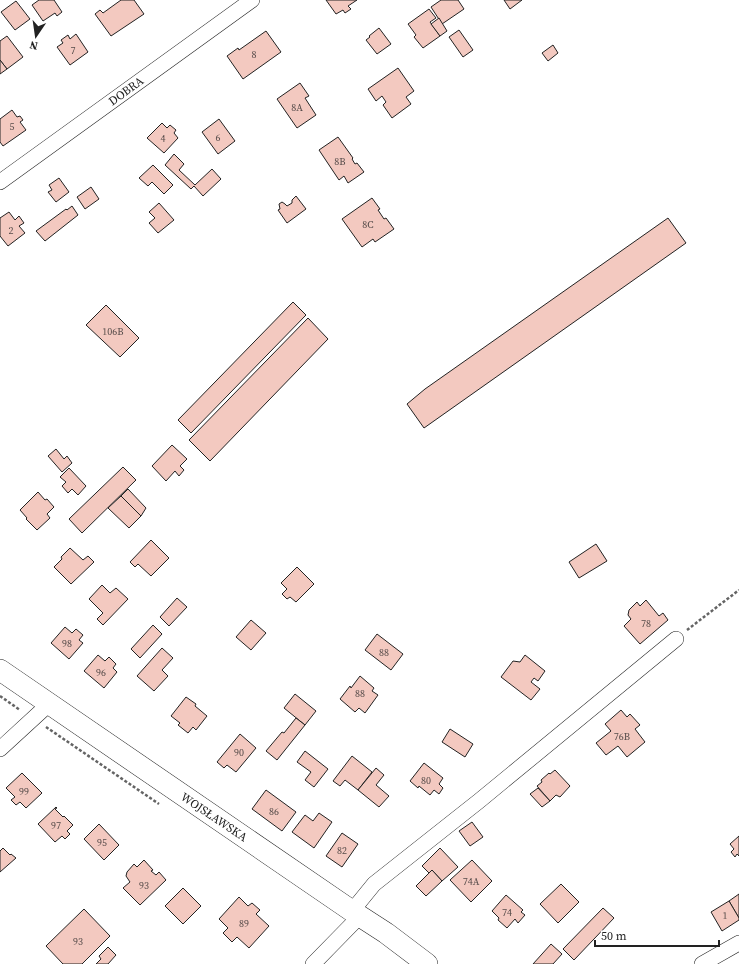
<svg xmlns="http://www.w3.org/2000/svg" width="739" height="964" font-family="'Source Serif 4',serif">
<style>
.building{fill:#f3c9c0;stroke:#222}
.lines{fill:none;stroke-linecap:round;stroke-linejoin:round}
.street-casing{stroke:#222;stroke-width:16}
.secondary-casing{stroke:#222;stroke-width:22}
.path{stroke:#646464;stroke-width:2.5;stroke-dasharray:3 2;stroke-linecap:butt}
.street{stroke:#fff;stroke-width:15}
.secondary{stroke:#fff;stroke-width:21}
.labels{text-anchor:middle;stroke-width:3;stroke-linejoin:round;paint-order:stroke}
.number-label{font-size:10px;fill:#564c4a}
.street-label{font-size:12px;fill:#222;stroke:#fff}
</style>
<rect width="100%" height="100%" fill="#fff"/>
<!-- building -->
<g class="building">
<polygon points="39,0 54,0 62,12 57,16 55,13 43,21 32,5"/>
<polygon points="121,0 134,0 144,14 111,36 95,14 100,10 103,13"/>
<polygon points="326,0 357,0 348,6 351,9 345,13 343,10 336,14"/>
<polygon points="441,0 458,0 464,9 442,24 431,7"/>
<polygon points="504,0 522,0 510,9"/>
<polygon points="16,1 30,19 15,30 1,12"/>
<polygon points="429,9 436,18 430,22 440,36 423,48 414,37 416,35 408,24"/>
<polygon points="439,18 447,31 440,36 431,24"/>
<polygon points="379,28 391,44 377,54 366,40 370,37 369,36"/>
<polygon points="459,30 473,50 463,57 449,37"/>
<polygon points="266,31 281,52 243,79 227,56 238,48 239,50"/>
<polygon points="76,34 88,52 70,65 57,47 63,43 61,40 68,35 70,39"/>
<polygon points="7,36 23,57 7,69 0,60 0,41"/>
<polygon points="553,45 558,53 548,61 542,53"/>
<polygon points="0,60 7,69 0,74"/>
<polygon points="398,68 414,91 406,97 411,104 392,118 383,105 386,102 382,96 376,101 368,89"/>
<polygon points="300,83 309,96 305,98 316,115 297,128 277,99"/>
<polygon points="12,110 17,117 20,116 23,120 20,122 26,130 3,146 0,142 0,119"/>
<polygon points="219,119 235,141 218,154 202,132"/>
<polygon points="162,123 167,128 170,125 176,130 174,133 178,138 164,153 147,138"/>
<polygon points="338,137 353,158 352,159 355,164 357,163 364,172 348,183 344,176 339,180 319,150"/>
<polygon points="174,154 184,164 179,170 195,185 212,169 221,179 203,196 194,186 191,189 165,165"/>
<polygon points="153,165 173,185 164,194 152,182 148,186 139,178"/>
<polygon points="59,178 69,192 56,202 48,192 52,190 49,185"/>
<polygon points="91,187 99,199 85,209 77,197"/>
<polygon points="296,196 306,209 287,223 278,210 280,209 279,204 282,202 285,204 287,206 292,203 292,200"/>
<polygon points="372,198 380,209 378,210 384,219 386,218 394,229 375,242 373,239 362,247 342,219"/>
<polygon points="159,203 174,220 158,233 149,223 155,218 149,212"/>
<polygon points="72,206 78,215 45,241 36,231 66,209 67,210"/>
<polygon points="9,212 15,220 19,216 24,223 19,226 25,233 8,246 0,236 0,218"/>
<polygon points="668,218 686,243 424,428 407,404 425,389"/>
<polygon points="293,302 306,315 191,433 178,420"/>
<polygon points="106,305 139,338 120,357 86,325"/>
<polygon points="308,318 328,339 210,461 189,440"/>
<polygon points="172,445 187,459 180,466 184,470 179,476 175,471 166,481 152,466"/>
<polygon points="56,449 64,459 67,456 72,463 62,472 48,456"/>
<polygon points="123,467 136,480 82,533 69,519"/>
<polygon points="69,468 86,486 78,495 72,489 68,493 62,486 66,482 60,477"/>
<polygon points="128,489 146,508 141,516 121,496"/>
<polygon points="38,492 45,500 47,499 54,507 47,514 50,518 37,530 26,519 27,518 20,510"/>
<polygon points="121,496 141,516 129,528 108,508"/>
<polygon points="151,540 169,558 151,576 138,564 135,567 130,562"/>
<polygon points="596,544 607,561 579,578 569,562"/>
<polygon points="70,548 83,560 88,556 94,562 71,584 54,567 62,559 61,557"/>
<polygon points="297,567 314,584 296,602 290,597 287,599 282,594 287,589 281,583"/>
<polygon points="102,585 110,593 116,588 128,599 103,625 97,619 103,613 89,599"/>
<polygon points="177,598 187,607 169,626 160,617"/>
<polygon points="646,600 659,616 663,613 668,620 640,644 624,626 631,619 628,615 629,610 637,602 640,606"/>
<polygon points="251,620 266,633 251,650 236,637"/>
<polygon points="153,625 162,634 140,658 131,649"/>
<polygon points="65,627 72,633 76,629 83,635 79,640 83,643 69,659 51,643"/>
<polygon points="377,634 403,654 391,670 365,650"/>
<polygon points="162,648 173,658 162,670 168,676 154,691 137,676"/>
<polygon points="98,655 105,661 109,657 116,664 113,668 117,672 104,688 84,671"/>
<polygon points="525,655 545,671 538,681 534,678 531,682 540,689 531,700 501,677 513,661 520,662"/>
<polygon points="360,676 374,688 372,691 378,695 365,713 359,708 355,712 340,699 350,686 351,688"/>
<polygon points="295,694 316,711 305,725 284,708"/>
<polygon points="186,697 196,704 195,706 207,716 196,730 193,727 188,733 178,725 180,723 171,716"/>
<polygon points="621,710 627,717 630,714 640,725 635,729 645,742 627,757 618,746 606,755 596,743 611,731 605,724"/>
<polygon points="296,718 305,725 277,760 266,751 282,732 284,733"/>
<polygon points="450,729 473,744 465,757 442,742"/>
<polygon points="240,734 256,748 236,772 227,765 224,768 217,762"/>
<polygon points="305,751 328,769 314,787 305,780 311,772 297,762"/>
<polygon points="352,756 372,772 358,790 345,780 340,786 333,781"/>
<polygon points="424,763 443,778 439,784 443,788 439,794 434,790 430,795 419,786 418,788 410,781"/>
<polygon points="376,768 384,775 376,785 389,796 379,807 358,790"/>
<polygon points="555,770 570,786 560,797 556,795 550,801 537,786 542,782 541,780 549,773 550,774"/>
<polygon points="22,773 42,793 26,808 20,802 16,805 11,800 15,797 6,788"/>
<polygon points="538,788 550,801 542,807 530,794"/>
<polygon points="266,790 296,812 282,831 252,809"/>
<polygon points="56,807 57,808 55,809 63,817 64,816 73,825 67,831 70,834 65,839 62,836 55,842 38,824"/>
<polygon points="319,813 332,822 314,848 292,832 305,815 313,821"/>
<polygon points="472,822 483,837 470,846 459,831"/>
<polygon points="99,824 119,845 104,860 84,839"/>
<polygon points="342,833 358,844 342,867 326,856"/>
<polygon points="739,836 739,856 737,854 735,857 731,852 734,849 730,844"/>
<polygon points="3,848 10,855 11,854 16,858 0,872 0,851"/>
<polygon points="440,848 458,867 442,881 432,870 429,873 422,866"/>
<polygon points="144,860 153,870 151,871 156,875 159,872 166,880 140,905 123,888 130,882 126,876 127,872 134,864 137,867"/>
<polygon points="472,860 492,881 471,902 450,880"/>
<polygon points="432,870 442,881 426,896 416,886"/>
<polygon points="561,884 579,902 558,923 540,904"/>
<polygon points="183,888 201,906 183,924 165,906"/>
<polygon points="739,894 739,918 729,901"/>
<polygon points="506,895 523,910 521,912 525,915 518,923 515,919 507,928 498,920 499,918 492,911"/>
<polygon points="239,897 248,906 252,903 260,910 256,914 269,926 249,948 237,937 232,942 223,933 228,928 219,919"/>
<polygon points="729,901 739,918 739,920 722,931 711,912"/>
<polygon points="603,908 614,918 574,960 563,949"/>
<polygon points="84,909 110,936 82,964 63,964 46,946"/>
<polygon points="551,944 562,954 553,964 533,964"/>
<polygon points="108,947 116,955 108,964 96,964 101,959 99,956"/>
</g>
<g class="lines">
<defs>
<g id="street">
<polyline points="0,182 252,0"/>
<polyline points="0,749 49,704"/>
<polyline points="352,911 374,884 479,801 676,639"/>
<polyline points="313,964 360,916"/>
<polyline points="702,964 739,943"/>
</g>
<polyline id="secondary" points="0,670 352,911 386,933 427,964"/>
</defs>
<!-- street casing -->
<use href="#street" class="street-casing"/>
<!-- secondary casing -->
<use href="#secondary" class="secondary-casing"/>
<!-- path -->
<g class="path">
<polyline points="687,630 739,590"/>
<polyline points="0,696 20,710"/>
<polyline points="46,727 159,804"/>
</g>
<!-- street -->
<use href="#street" class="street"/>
<!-- secondary -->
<use href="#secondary" class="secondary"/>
</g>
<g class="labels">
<!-- number labels -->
<g class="number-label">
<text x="73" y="54">7</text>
<text x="254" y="58">8</text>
<text x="297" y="111">8A</text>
<text x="12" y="130">5</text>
<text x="218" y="141">6</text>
<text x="163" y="142">4</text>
<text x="340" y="165">8B</text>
<text x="368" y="228">8C</text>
<text x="11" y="234">2</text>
<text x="113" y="335">106B</text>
<text x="646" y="627">78</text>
<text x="67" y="647">98</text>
<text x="384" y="656">88</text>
<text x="101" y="676">96</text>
<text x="360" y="697">88</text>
<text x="622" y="740">76B</text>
<text x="239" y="756">90</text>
<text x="426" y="784">80</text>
<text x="24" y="795">99</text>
<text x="274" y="815">86</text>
<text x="56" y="829">97</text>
<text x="102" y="846">95</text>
<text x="342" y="854">82</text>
<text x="471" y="885">74A</text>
<text x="144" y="889">93</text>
<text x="507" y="916">74</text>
<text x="725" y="919">1</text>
<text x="244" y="927">89</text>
<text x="78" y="945">93</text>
</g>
<!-- street labels -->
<g class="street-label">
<text transform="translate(126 91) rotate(-36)" y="4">DOBRA</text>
<text transform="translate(214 817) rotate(34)" y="4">WOJSŁAWSKA</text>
</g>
</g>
<!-- north arrow -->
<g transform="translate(36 36) rotate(193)" stroke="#ffffff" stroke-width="3" paint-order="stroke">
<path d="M0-3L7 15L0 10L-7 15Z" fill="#222222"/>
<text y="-6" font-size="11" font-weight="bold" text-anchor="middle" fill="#222222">N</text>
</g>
<!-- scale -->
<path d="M595 940v6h124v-6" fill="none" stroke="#222222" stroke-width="2"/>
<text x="601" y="940" font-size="12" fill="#222222" stroke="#ffffff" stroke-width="3" paint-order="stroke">50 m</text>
</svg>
